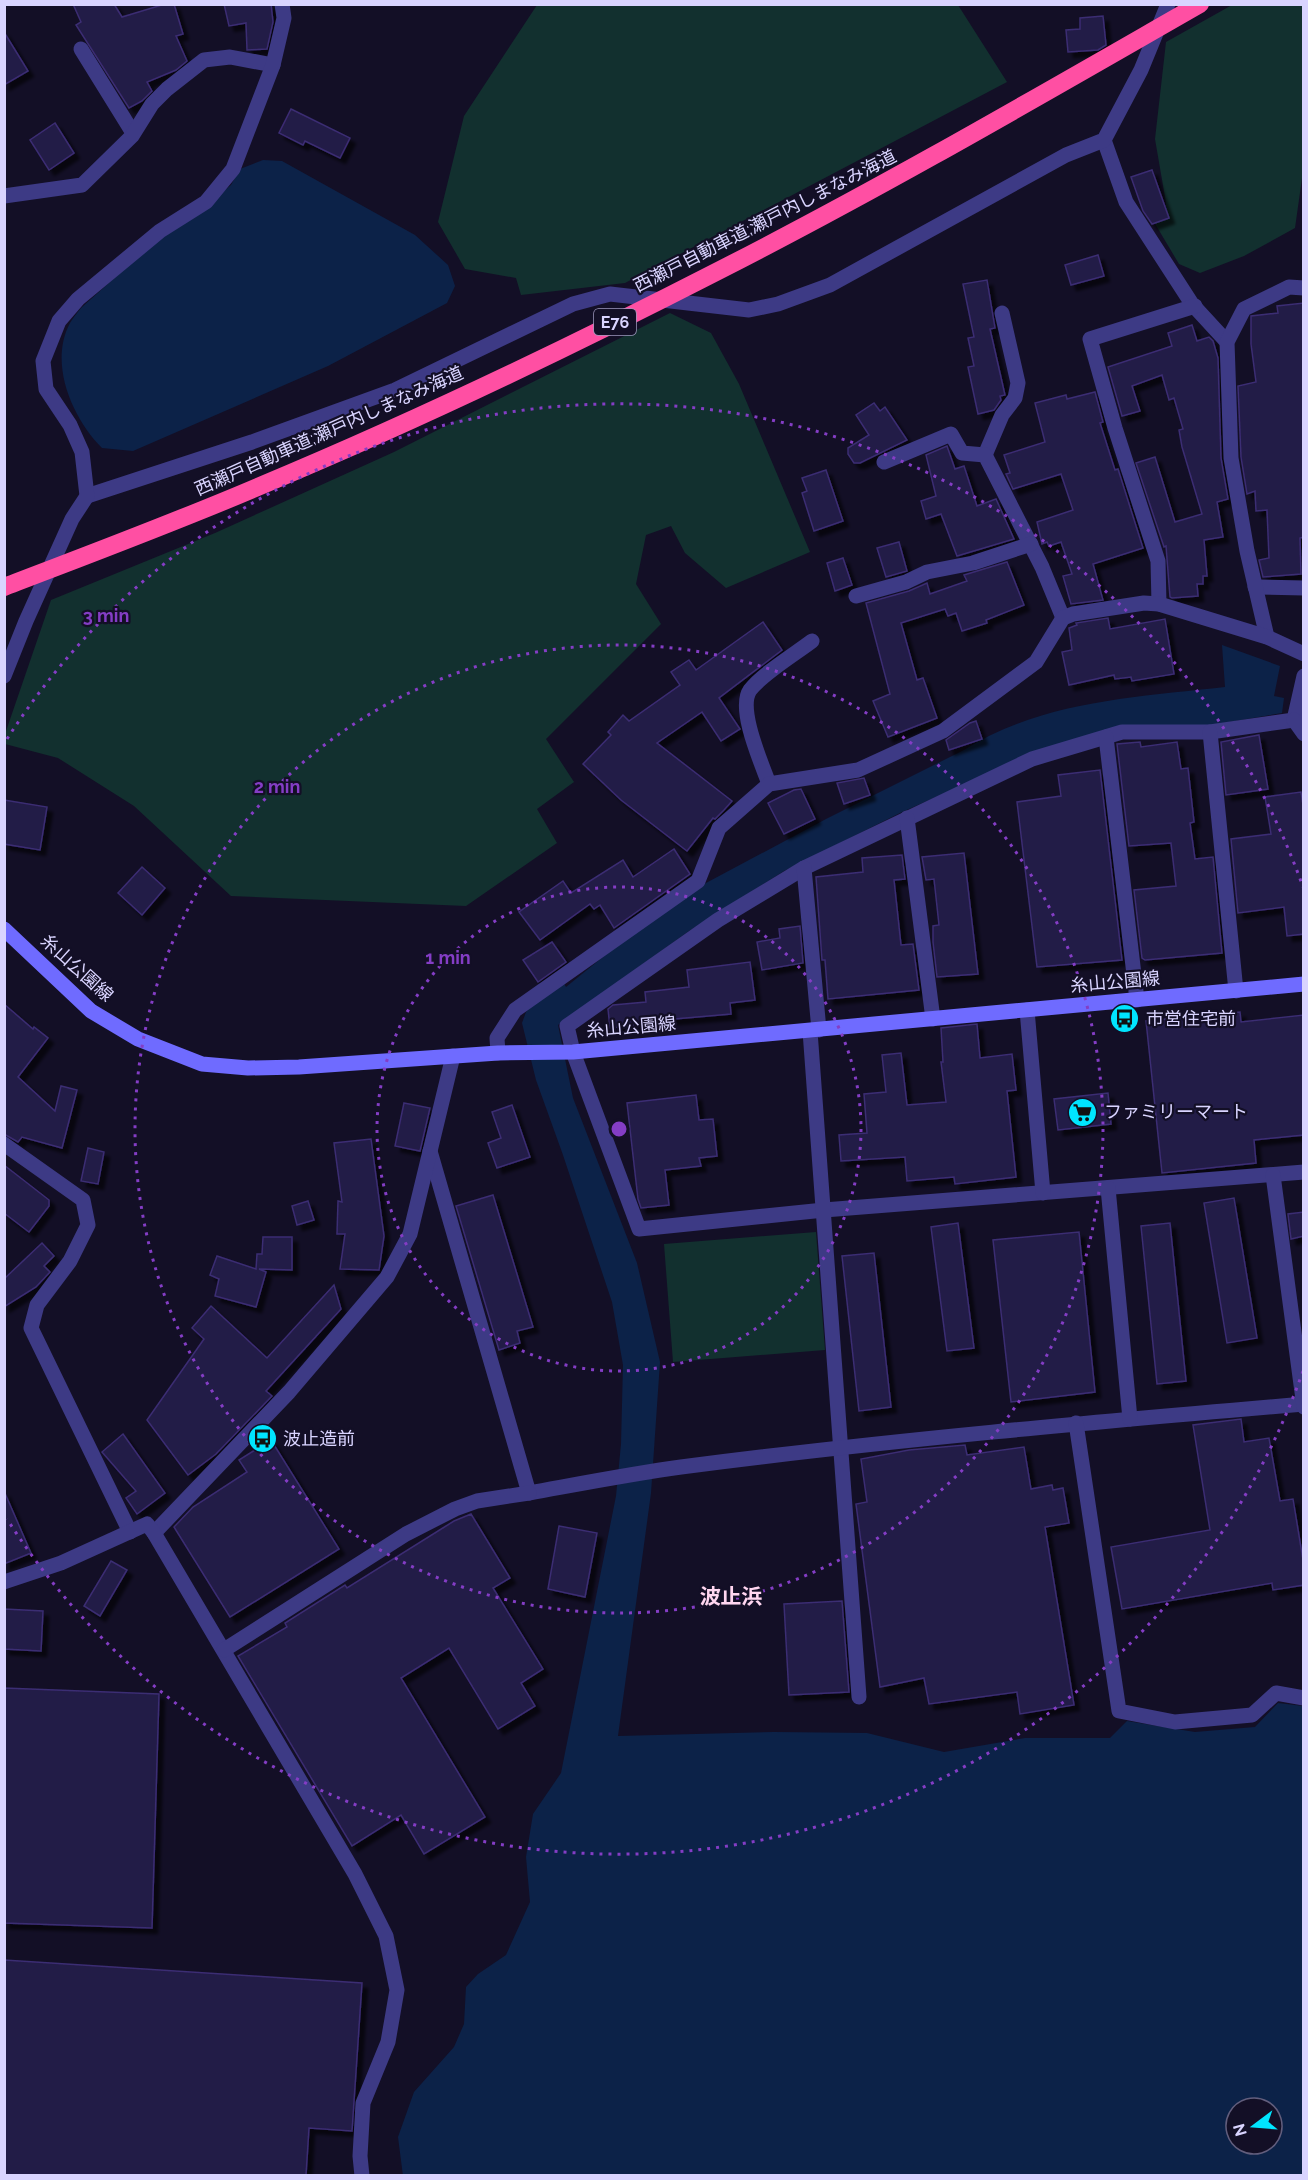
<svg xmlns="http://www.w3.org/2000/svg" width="1308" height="2180" font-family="Raleway,'Noto Sans JP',sans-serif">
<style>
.green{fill:#12302f}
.water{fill:#0c2248;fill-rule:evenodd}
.building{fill:#241b47;stroke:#3b2d73;stroke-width:1.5;filter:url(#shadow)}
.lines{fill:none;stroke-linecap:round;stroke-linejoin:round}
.street{stroke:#3d3a85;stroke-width:15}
.secondary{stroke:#6f6bff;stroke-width:15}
.highway{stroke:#ff4fa3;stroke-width:18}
.ring{fill:none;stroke:#843dc5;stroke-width:3;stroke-dasharray:3 6}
.labels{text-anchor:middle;stroke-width:4.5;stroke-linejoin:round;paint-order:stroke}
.shield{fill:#130f26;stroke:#9e99be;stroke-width:1.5}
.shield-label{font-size:16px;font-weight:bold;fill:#d9d4ff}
.street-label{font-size:18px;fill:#d9d4ff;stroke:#130f26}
.poi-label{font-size:18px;fill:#d9d4ff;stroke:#130f26;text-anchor:start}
.quarter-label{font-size:21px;font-weight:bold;fill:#ffd6f0;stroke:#130f26}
.centre{fill:#843dc5;stroke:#130f26;stroke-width:3}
.ring-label{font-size:18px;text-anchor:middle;font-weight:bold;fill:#843dc5;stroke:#130f26;stroke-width:4.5;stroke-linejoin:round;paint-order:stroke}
</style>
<defs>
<filter id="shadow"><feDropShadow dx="5.5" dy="5.5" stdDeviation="1.5" flood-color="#0009"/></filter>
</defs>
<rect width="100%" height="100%" fill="#130f26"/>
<!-- green -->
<g class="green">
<polygon points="537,5 958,5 1007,82 625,283 521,295 516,278 465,269 438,222 464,116"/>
<polygon points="1232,5 1303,5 1304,164 1295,228 1244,256 1200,273 1179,264 1154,222 1163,217 1166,203 1155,139 1166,42"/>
<polygon points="670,313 711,333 739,384 810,552 726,588 685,553 671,526 646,535 636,584 661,624 546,739 574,782 537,809 557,843 466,906 231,896 134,806 58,758 5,744 5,734 51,600 215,533 394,452"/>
<polygon points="816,1232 825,1350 673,1362 664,1244"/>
</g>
<!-- water -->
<g class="water">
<path d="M263,160L282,161L415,235L448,265L455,286L447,303L328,366L133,451L102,448C73,419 48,364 70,323C73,318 77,313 81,308L178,221L204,208L231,185L240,169Z"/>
<path d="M1222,645L1280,666L1274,696L1284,698L1282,713L1200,727L1114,729L1012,763L900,813L784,871L689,931L558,1025L573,1098L637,1263L660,1362L651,1493L618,1736L774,1732L867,1733L944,1752L1025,1738H1110L1127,1721L1195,1732L1255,1727L1278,1703L1303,1706V2175L403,2176L398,2137L414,2092L454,2047L464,2024L466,1987L478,1974L506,1955L530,1902L526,1857L533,1814L561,1773L616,1496L621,1444L623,1365L612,1302L563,1155L536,1080L522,1023L526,1012L536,999L562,980L566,987L625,939L691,891L826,819L964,750C1041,701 1137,697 1225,687ZM1236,2108H1272V2144H1236Z"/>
</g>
<!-- building -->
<g class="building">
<polygon points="73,4 114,4 122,17 165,4 174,4 183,34 176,36 187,61 176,70 147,82 152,91 142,101 129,108 76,25 81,22"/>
<polygon points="224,4 271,4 273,22 267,49 247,50 246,23 229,26"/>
<polygon points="1103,16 1106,45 1098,50 1068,52 1066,30 1080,29 1080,18"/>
<polygon points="4,32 28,71 4,85"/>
<polygon points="291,109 350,138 340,158 305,141 303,145 279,133"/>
<polygon points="55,123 74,153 49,170 30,140"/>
<polygon points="1152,170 1169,218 1152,224 1143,211 1131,177"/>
<polygon points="1098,255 1104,276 1071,285 1065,265"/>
<polygon points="987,280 995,328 990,329 1005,395 1000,396 1001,400 994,410 978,414 968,367 974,366 968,338 974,337 963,284"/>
<polygon points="1304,303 1304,537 1300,538 1301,574 1263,577 1259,560 1269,558 1267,510 1256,511 1255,491 1247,494 1241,457 1238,386 1256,382 1251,344 1251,316 1278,313 1277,306"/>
<polygon points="1192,325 1197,341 1209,337 1213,341 1218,358 1221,458 1228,499 1217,502 1223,537 1204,540 1207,576 1203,576 1203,584 1197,584 1198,596 1172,598 1170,597 1166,546 1164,547 1136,463 1155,457 1175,522 1202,514 1182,447 1179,430 1183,429 1174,398 1169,400 1162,375 1132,386 1140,411 1122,416 1108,367 1172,346 1168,333"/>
<polygon points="1095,392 1103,422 1100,423 1115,470 1118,469 1143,548 1093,564 1103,600 1071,604 1063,576 1072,574 1061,542 1049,546 1047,542 1042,544 1037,522 1073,510 1061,474 1013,489 1006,474 1010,473 1004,455 1045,442 1035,403 1066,395 1067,399"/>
<polygon points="874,403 880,411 885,407 907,440 860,463 854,463 848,454 848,448 869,435 856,415"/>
<polygon points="947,446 955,469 964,466 977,506 996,499 1014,539 957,556 941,514 926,519 921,501 936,496 926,455"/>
<polygon points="826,470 843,521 814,531 802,493 807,491 802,478"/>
<polygon points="899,542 907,571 886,577 877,548"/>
<polygon points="843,558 852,585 835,591 827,563"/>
<polygon points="1007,562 1024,605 986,620 987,623 962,631 956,613 948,616 945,609 901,623 917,680 923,678 937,718 888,737 873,701 890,694 866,603 909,591 927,583 930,594 967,581 964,575"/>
<polygon points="1108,618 1110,629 1165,619 1174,674 1132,681 1131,677 1115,679 1114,675 1069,685 1062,652 1072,650 1069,628 1077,625 1076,623"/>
<polygon points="763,622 782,650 719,698 740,729 721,741 702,712 657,743 732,801 724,810 715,819 713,818 687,851 621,800 583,764 611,735 608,732 623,715 629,721 680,685 671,672 689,660 696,670"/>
<polygon points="976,721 982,739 949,750 946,740 970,723"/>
<polygon points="1259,735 1268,789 1226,795 1221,742"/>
<polygon points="1140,742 1141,747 1177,742 1181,769 1188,768 1194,822 1190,823 1195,859 1213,857 1222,953 1145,960 1142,958 1134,890 1176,886 1171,843 1129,846 1117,744"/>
<polygon points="1100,770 1122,960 1037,967 1017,802 1061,796 1058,775"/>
<polygon points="864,778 870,795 844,804 837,783"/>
<polygon points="801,789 815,819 784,834 768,803 794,790"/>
<polygon points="1301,792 1304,812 1304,934 1287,936 1284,907 1238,913 1231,839 1271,834 1265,797"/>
<polygon points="4,800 47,807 40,850 4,844"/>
<polygon points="674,849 690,874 614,928 600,905 594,909 590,904 540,940 519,912 563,881 571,893 623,860 633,877"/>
<polygon points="964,853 978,974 937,977 933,942 933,926 939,925 934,879 926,880 922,857"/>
<polygon points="902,855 905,879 894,880 901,945 913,944 919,990 828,999 825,960 822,960 816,877 863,872 862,858"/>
<polygon points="142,867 165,888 142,915 118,893"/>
<polygon points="800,926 803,963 762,970 757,942 780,938 779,929"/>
<polygon points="552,942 566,962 538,982 523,960"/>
<polygon points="750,962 755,1000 730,1003 731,1014 640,1022 640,1025 610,1028 608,1009 613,1005 646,1002 645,992 689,987 687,970"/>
<polygon points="4,1004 33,1029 34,1027 48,1038 18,1077 55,1111 61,1086 77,1090 62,1148 22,1137 18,1142 4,1134"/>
<polygon points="1240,1012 1241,1022 1304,1015 1304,1135 1254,1140 1256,1163 1162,1173 1146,1021"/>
<polygon points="977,1024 980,1058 1012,1054 1016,1090 1007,1091 1016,1177 955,1184 954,1177 907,1181 905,1157 841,1161 839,1135 867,1133 864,1094 886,1092 882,1055 901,1053 907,1105 946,1102 941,1062 943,1062 941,1028"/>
<polygon points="1108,1093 1111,1124 1058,1130 1054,1099"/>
<polygon points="696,1095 699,1120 713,1119 717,1156 699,1158 701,1166 665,1170 669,1205 641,1208 638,1199 627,1103"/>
<polygon points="404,1103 430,1108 420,1151 395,1146"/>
<polygon points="512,1105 530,1157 497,1168 488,1143 501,1138 492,1112"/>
<polygon points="371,1139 384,1236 379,1270 340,1269 345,1234 337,1234 338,1201 342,1202 334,1143"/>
<polygon points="88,1148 104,1152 98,1184 81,1181"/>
<polygon points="4,1165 49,1200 49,1206 29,1232 4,1213"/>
<polygon points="493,1195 533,1327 517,1331 520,1343 499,1350 456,1206"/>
<polygon points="1234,1198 1257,1338 1227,1343 1204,1203"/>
<polygon points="308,1201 314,1220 297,1225 292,1206"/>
<polygon points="1304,1212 1304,1236 1291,1239 1288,1214"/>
<polygon points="958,1223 974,1348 947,1351 931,1227"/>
<polygon points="1170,1223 1186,1381 1157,1384 1141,1226"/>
<polygon points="1079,1232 1095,1392 1011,1402 993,1240"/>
<polygon points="263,1237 292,1237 292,1270 259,1269 266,1272 256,1307 215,1296 219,1279 210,1275 217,1256 256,1269 257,1254 262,1254"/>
<polygon points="42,1243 54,1256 44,1266 50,1272 36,1287 4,1307 4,1279"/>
<polygon points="874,1253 891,1407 859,1411 842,1256"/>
<polygon points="334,1285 341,1309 266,1391 272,1396 216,1454 188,1475 147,1420 204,1339 192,1328 211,1306 267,1358"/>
<polygon points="1241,1419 1244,1442 1269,1438 1280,1501 1293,1499 1304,1566 1304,1585 1273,1590 1272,1583 1122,1609 1111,1547 1210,1530 1193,1425"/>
<polygon points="123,1434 165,1493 137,1514 126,1498 136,1491 102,1452"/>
<polygon points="271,1440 339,1549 230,1617 174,1527 193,1507 247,1472 239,1460"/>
<polygon points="965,1445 967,1455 1024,1447 1031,1489 1052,1485 1053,1490 1063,1488 1069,1523 1045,1527 1074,1705 1020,1714 1017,1692 929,1704 924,1678 880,1687 856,1504 867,1502 861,1459 909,1450"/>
<polygon points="4,1491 31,1553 4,1564"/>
<polygon points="471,1514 510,1578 493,1588 543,1669 521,1683 535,1706 498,1729 449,1648 401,1678 485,1817 424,1854 401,1815 352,1846 238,1656 287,1627 285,1623 345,1585 347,1588 454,1521"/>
<polygon points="559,1526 597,1533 585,1597 548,1589"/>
<polygon points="111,1561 127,1570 100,1616 84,1606"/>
<polygon points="842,1601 849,1692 789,1695 784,1604"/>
<polygon points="4,1609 43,1611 41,1651 4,1649"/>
<polygon points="4,1688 159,1694 152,1928 4,1923"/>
<polygon points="4,1960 362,1983 352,2131 309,2128 306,2175 4,2175"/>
</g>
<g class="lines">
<!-- street -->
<g class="street">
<polyline points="81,49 133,133"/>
<polyline points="1104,140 1126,202 1192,304 1227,342"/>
<polyline points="4,196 82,185 132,136 152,104 167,89 204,60 230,57 273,65"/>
<polyline points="985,455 1002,415 1015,398 1018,383 1002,313"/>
<polyline points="884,462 951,434 962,453 985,455 1042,567 1063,618"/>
<polyline points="87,496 252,442 395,390 573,304 610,294 749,310 778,304 830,285 1066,155 1104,140 1141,70 1168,4"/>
<polyline points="1255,587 1304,588"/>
<polyline points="856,596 906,582 927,572 973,563 1031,544"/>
<polyline points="1159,604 1158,561 1115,428 1090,339 1195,306"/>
<polyline points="1267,637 1247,551 1231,458 1227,342 1244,309 1289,287 1304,288"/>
<polyline points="4,676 26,621 72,519 87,496 82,452 70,425 46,389 43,361 59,321 78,299 160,231 206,202 233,169 273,65 284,18 282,4"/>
<polyline points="1304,676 1294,720 1210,732 1122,732 1032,759 804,868 718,920 567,1026 573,1052 639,1229 824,1210 1304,1172"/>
<polyline points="1294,720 1304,734"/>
<polyline points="1210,732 1236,991"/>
<polyline points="1106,737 1137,1000"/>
<path d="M769,784C762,764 737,709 750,690C762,674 795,654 812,641"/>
<polyline points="907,818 933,1019"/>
<polyline points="804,868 819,1030"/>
<polyline points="1027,1010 1043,1193"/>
<polyline points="810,1031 859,1697"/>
<polyline points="498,1053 497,1038 515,1010 698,881 719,828 769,784 858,770 943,731 1036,662 1063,618 1073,614 1144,603 1159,604 1267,637 1304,654"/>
<polyline points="4,1144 83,1200 88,1225 70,1261 37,1305 31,1328 130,1532"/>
<path d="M430,1151L529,1493C579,1484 630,1474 681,1467C888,1440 1096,1422 1304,1404"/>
<polyline points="1273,1175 1304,1407"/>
<polyline points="1108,1188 1130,1419"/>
<polyline points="1076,1423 1119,1711 1175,1722 1252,1715 1276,1693 1304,1698"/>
<polyline points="154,1533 289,1392 387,1277 410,1234 453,1056"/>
<polyline points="4,1582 61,1563 147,1524 154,1533 355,1874 386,1936 397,1990 388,2042 363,2103 360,2156 362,2176"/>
<polyline points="224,1650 406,1534 455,1509 477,1501 529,1493"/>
</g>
<!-- secondary -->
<polyline class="secondary" points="4,929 91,1011 138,1039 202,1064 248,1068 299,1067 498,1053 573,1052 1304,984"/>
<!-- highway -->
<path class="highway" d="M4,587C90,554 176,522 260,486C416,421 570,347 720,270C883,187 1041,95 1200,4"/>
</g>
<!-- distance rings -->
<g class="ring">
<circle cx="619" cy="1129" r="242"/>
<circle cx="619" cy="1129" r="484"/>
<path d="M1303 1371A726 726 0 0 1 7 1519M7 739A726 726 0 0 1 1303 887"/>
</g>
<!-- icons -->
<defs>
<symbol id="bus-disc" viewBox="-11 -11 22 22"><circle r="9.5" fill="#00e5ff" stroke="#130f26"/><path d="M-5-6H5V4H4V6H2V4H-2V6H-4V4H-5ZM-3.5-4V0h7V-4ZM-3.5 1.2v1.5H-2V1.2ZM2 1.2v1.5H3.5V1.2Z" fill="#111"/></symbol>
<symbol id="supermarket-disc" viewBox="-11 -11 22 22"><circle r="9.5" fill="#00e5ff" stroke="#130f26"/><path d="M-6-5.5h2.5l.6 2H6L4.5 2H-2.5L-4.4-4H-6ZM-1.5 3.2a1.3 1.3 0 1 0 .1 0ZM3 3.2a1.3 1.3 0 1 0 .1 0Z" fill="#111"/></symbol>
</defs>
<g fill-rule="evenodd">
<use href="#bus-disc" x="1108" y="1002" width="33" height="33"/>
<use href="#supermarket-disc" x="1066" y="1096" width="33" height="33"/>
<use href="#bus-disc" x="246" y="1422" width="33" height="33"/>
</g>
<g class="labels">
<!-- shield labels -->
<rect class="shield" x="594" y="309" width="42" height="26" rx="4.5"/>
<g class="shield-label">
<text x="615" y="328">E76</text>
</g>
<!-- street labels -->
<g class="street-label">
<text transform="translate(765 221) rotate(-27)" y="6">西瀬戸自動車道;瀬戸内しまなみ海道</text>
<text transform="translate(329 431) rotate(-24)" y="6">西瀬戸自動車道;瀬戸内しまなみ海道</text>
<text transform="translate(77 968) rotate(42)" y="6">糸山公園線</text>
<text transform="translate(1115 982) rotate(-5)" y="6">糸山公園線</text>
<text transform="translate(631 1027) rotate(-5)" y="6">糸山公園線</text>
</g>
<!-- poi labels -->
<g class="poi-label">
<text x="1146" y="1025">市営住宅前</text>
<text x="1104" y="1118">ファミリーマート</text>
<text x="283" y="1445">波止造前</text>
</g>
<!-- quarter labels -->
<g class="quarter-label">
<text x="731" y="1604">波止浜</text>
</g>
</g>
<circle cx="619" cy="1129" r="9" class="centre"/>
<g class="ring-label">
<text x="106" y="622">3 min</text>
<text x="277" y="793">2 min</text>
<text x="448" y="964">1 min</text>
</g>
<!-- border -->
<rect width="1308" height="2180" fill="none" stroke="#d9d4ff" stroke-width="12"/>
<!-- north arrow -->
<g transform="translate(1254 2126) rotate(254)"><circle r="28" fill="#130f26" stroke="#625e7d" stroke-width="1.5"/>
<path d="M0-4.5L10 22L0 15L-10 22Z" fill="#00e5ff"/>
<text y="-9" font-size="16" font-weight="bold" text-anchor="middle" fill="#d9d4ff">N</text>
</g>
</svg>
